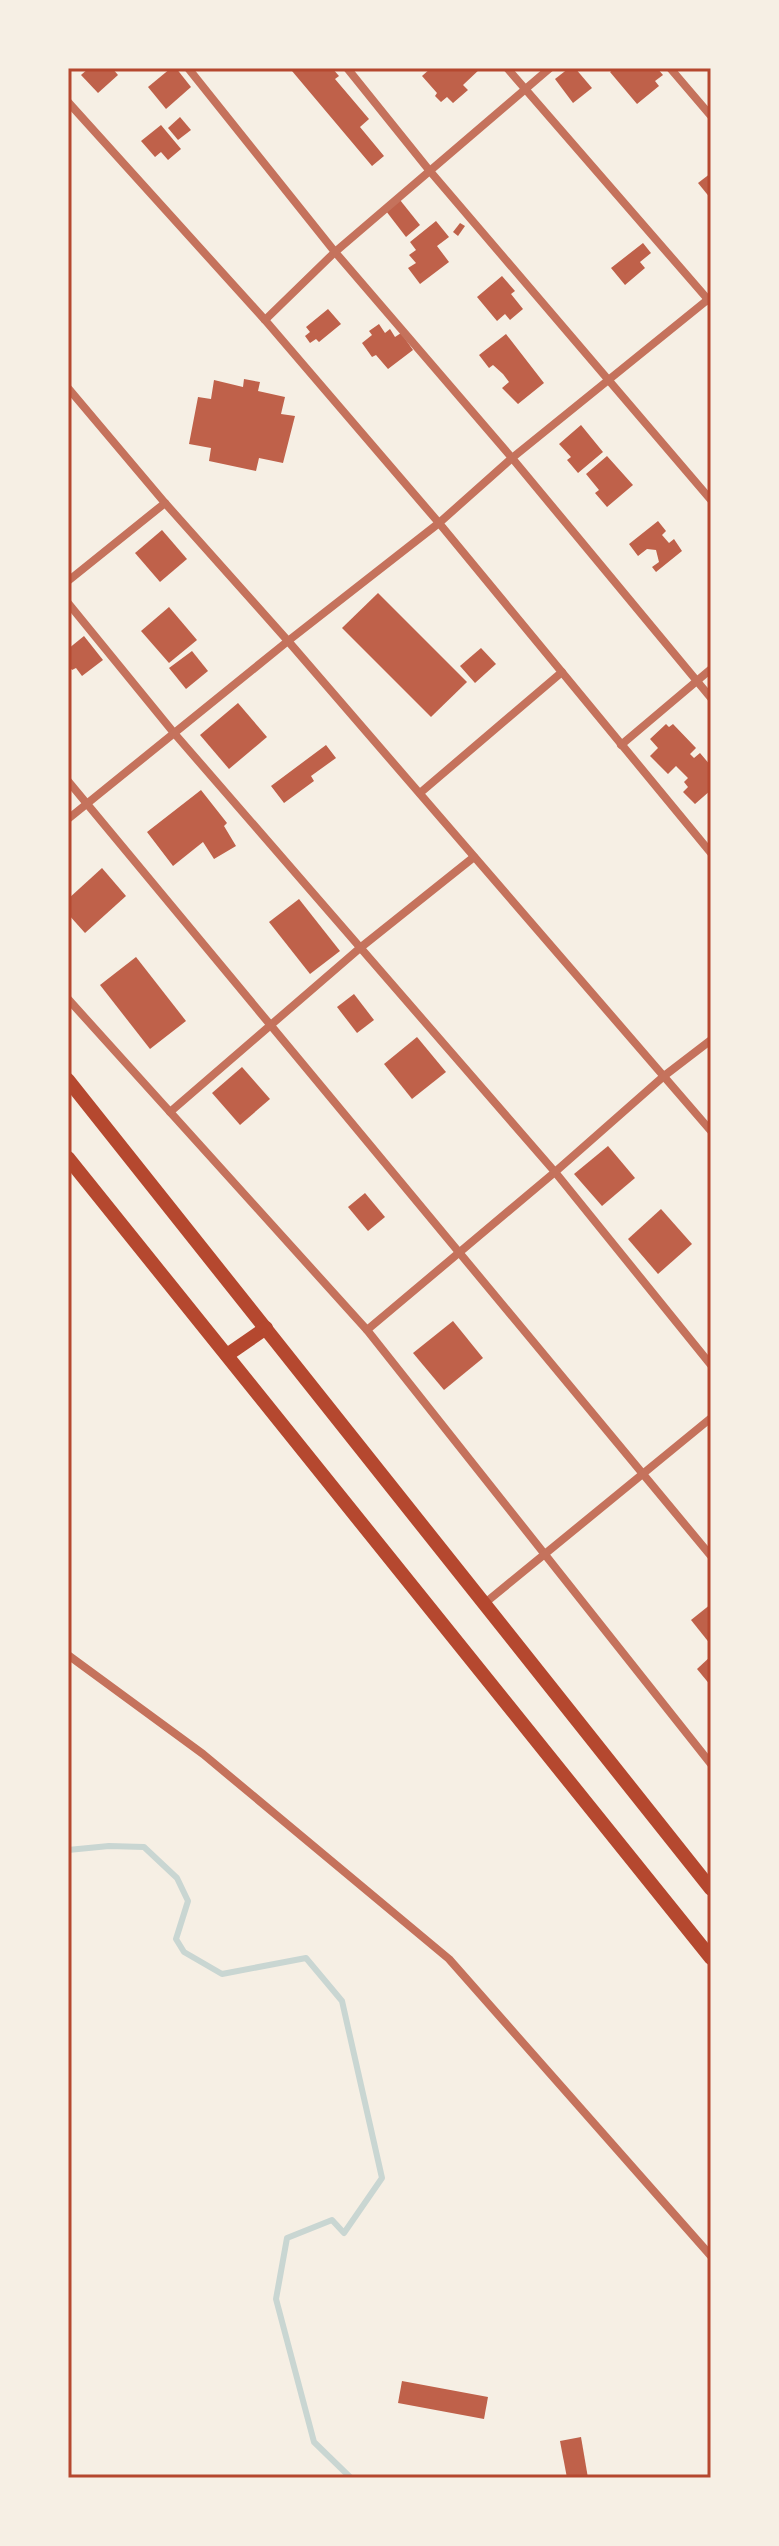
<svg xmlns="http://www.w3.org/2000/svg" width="779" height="2546" font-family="'DM Sans',sans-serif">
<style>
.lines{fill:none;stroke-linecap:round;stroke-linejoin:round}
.stream{stroke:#c9d6d2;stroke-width:6}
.building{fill:#bf614a}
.minor{stroke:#c5725c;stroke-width:8}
.trunk{stroke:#b5482f;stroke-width:14}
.neatline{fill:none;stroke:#b5482f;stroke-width:3}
</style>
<rect width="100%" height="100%" fill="#f6efe4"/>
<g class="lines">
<!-- stream -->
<polyline class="stream" points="68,1850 109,1846 144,1847 177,1878 188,1901 176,1939 184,1952 222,1974 306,1958 342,2001 382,2178 344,2233 332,2220 287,2238 276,2299 314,2442 351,2478"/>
</g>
<!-- building -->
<g class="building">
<polygon points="89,68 112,68 118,75 98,93 81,75"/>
<polygon points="171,68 176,68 191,87 166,109 148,87"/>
<polygon points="296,68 332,68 339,76 335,79 369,119 360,127 384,156 372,166 292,71"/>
<polygon points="431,68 481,68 463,85 468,90 453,103 447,97 441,102 435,96 437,93 422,76"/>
<polygon points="569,68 575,68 592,88 573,103 555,79"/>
<polygon points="615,68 657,68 663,75 655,81 659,86 637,104 610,72"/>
<polygon points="180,117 191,130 178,140 168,128"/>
<polygon points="161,125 181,149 168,160 161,152 155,157 141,141"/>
<polygon points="711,173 711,199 698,183"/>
<polygon points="400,200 420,225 406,237 386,211"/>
<polygon points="436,221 449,237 437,246 449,262 420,284 408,268 416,263 409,255 416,250 410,242"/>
<polygon points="460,223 465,226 458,236 453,232"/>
<polygon points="643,243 651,253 640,262 645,268 625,285 611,268"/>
<polygon points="502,276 515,291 511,294 523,309 510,320 505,314 497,321 477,297"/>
<polygon points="328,309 341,324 319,342 316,339 310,343 305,336 310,332 306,327"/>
<polygon points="379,324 385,333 390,329 395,337 401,333 413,350 388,369 376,355 372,357 362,343 372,335 369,331"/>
<polygon points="506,334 544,383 518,404 502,388 509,382 503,374 493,365 489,368 479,355"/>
<polygon points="244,379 260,382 258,391 285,397 281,414 295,416 283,463 259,458 256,471 209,461 211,448 189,444 198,397 211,399 214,380 243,387"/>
<polygon points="581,425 603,452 578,473 567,460 571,457 559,444"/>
<polygon points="607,456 633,485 607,507 595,493 599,490 586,474"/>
<polygon points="658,521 666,531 662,535 669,543 674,539 682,551 656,572 652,567 659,562 656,550 647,549 638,556 629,544"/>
<polygon points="162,530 187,559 160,582 135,553"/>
<polygon points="378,593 467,682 431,717 342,628"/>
<polygon points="169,607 197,640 169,663 141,631"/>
<polygon points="84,636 103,660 82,676 76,668 72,670 68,665 68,649"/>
<polygon points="481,648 496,664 475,683 460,666"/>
<polygon points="192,651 208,671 186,689 169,668"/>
<polygon points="238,703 267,737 229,769 200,735"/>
<polygon points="666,724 669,727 673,724 696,748 690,754 694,758 700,753 711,766 711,790 695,804 683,792 688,787 684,782 688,778 676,766 668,774 650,756 658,748 650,739"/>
<polygon points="326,745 336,758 311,776 314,781 284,803 271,786"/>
<polygon points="201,790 227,823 224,826 236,846 214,859 203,842 173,866 147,832"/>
<polygon points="102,868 126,896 85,933 68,914 68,899"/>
<polygon points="299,899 340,951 310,974 269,922"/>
<polygon points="136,957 186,1021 150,1049 100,985"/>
<polygon points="354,994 374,1020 357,1033 337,1007"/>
<polygon points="417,1037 446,1072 412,1099 384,1064"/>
<polygon points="242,1067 270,1099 240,1125 212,1093"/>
<polygon points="608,1146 635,1178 602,1206 574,1174"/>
<polygon points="365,1193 385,1217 368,1231 348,1207"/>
<polygon points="661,1209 692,1244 658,1274 628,1239"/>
<polygon points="453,1321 483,1358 444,1390 413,1353"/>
<polygon points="711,1604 711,1645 691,1620"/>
<polygon points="711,1656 711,1686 697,1669"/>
<polygon points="402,2381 488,2397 484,2419 398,2403"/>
<polygon points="581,2437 588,2478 567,2478 560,2441"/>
</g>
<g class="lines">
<!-- minor -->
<g class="minor">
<polyline points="188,68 335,252 512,458 711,698"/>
<polyline points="347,68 429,170 711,500"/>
<polyline points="507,68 711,303"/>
<polyline points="670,68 711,116"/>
<polyline points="68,102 265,320 439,523 711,853"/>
<polyline points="265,320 335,252 550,68"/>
<polyline points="68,388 165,503 288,641 711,1131"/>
<polyline points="68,581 165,503"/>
<polyline points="68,603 174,733 555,1172 711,1365"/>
<polyline points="621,745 711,669"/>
<polyline points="68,781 711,1556"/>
<polyline points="420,793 562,672"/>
<polyline points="68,819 288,641 439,523 512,458 711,297"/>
<polyline points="68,999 367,1330 711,1764"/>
<polyline points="170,1112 360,948 474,857"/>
<polyline points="367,1330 555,1172 664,1076 711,1040"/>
<polyline points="485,1603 711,1418"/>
<polyline points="68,1655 203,1754 449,1959 711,2256"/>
</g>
<!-- trunk -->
<g class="trunk">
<polyline points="68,1080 711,1889"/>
<polyline points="68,1158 711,1958"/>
<polyline points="227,1355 266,1328"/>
</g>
</g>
<!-- border -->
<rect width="779" height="2546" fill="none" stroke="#f6efe4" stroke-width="140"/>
<rect x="70" y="70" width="639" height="2406" class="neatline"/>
</svg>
